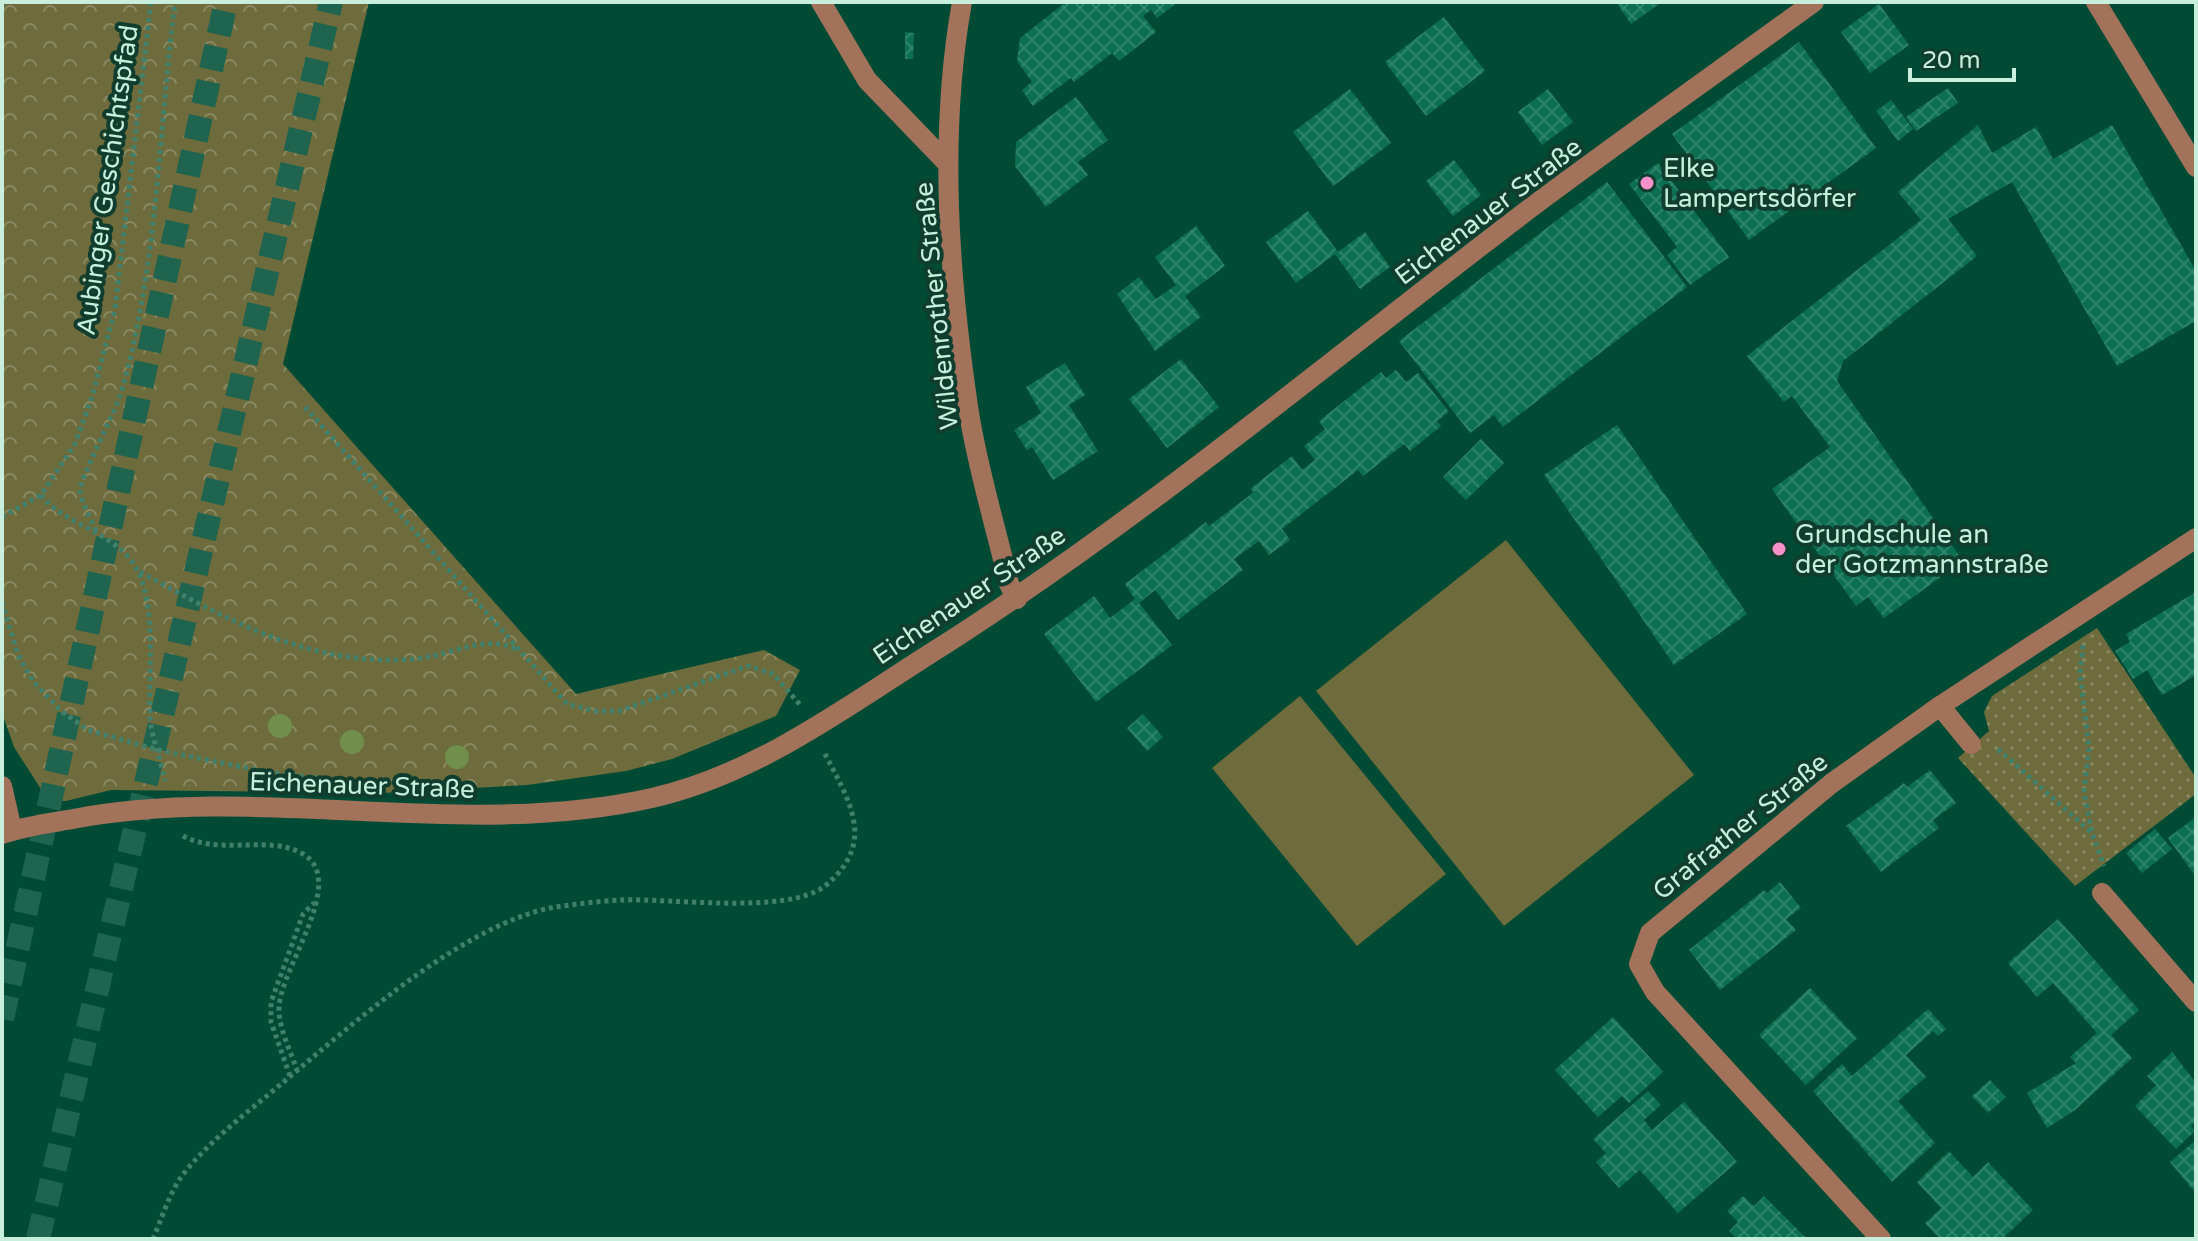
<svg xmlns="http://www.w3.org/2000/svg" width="2198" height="1241" font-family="'Varela Round',sans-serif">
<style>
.grass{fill:url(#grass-dots)}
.park{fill:url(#park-crowns)}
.pitch{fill:#6e6b3c}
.building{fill:url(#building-cross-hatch)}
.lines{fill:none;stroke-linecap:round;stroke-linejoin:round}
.highway-tunnel{stroke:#1f644e;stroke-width:24;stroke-dasharray:24 12;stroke-linecap:butt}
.path{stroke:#41806b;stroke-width:5;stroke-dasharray:4 4;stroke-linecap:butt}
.minor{stroke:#a2725b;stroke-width:20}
.tree{fill:#718f4c}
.poi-dot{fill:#f890cb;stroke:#103d2d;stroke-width:3}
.labels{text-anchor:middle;stroke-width:8;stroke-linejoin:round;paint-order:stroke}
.poi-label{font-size:26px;fill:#c8efdd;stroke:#103d2d;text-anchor:start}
.street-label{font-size:26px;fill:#c8efdd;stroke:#103d2d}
</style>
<defs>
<pattern id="grass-dots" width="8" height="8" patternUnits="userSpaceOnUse" patternTransform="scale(2)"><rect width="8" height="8" fill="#6e6b3c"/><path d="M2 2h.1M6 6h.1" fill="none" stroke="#888861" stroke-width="1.8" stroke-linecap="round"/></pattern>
<pattern id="park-crowns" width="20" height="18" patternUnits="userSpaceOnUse" patternTransform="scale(2)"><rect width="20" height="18" fill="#6e6b3c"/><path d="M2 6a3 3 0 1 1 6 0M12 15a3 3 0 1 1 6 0" fill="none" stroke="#888861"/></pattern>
<pattern id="building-cross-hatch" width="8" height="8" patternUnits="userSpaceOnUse" patternTransform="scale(2)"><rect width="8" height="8" fill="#0c6f51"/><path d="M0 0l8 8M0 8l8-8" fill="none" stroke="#2e846a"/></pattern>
</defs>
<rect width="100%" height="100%" fill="#014b35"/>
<!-- grass -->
<polygon class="grass" points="2097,628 2196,778 2196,794 2075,886 1958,758 1989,731 1984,712 1992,696"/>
<!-- park -->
<polygon class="park" points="2,2 369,2 283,364 576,694 764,650 800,670 776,716 672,759 626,771 527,785 382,793 111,790 66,801 48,800 14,747 2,713"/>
<!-- pitch -->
<g class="pitch">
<polygon points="1506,540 1694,775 1504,926 1316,691"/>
<polygon points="1300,696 1446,874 1357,946 1212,768"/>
</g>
<!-- building -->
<g class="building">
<polygon points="1066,2 1178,2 1157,18 1151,10 1143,16 1156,32 1119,61 1112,53 1074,82 1071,78 1033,106 1022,90 1032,82 1017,61 1020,38"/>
<polygon points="1616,2 1662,2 1631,24"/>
<polygon points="1879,4 1909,45 1870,73 1841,32"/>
<polygon points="1444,17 1485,71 1426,116 1385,62"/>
<polygon points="905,32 914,33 913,59 905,59"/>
<polygon points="1799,42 1876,148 1749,240 1672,134"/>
<polygon points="1948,88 1958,103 1916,131 1906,117"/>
<polygon points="1350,89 1391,143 1333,186 1293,132"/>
<polygon points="1548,89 1573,122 1542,145 1518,112"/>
<polygon points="1076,97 1108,140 1078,162 1088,175 1046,207 1015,166 1016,142"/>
<polygon points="1891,100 1913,129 1898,141 1876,111"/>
<polygon points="1978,125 1992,153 2036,127 2053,159 2112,125 2196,271 2196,321 2117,366 2012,182 1948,219 1977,256 1843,361 1837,381 1963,561 1884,618 1868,597 1856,606 1772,489 1830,447 1792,396 1784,402 1747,356 1921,220 1898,192"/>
<polygon points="1454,160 1481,195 1453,216 1426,181"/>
<polygon points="1658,163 1729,257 1690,285 1667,255 1677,247 1629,184"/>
<polygon points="1607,182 1687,287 1503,427 1494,415 1470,433 1399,341"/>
<polygon points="1308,211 1338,252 1365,232 1390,267 1360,289 1335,254 1296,283 1266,242"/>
<polygon points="1196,226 1225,266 1185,296 1201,317 1155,351 1117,294 1139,277 1156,299 1176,285 1155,257"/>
<polygon points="1181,359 1219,407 1167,448 1129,399"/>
<polygon points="1065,363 1085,395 1069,405 1098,451 1053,480 1032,447 1027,450 1014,430 1041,413 1026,387"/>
<polygon points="1396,370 1406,382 1418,373 1449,412 1437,421 1441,426 1410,451 1404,444 1363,476 1358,470 1282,529 1290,540 1269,555 1259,541 1234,559 1243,570 1178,620 1155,590 1139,603 1172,645 1096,702 1044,634 1094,596 1110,618 1135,599 1125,584 1206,522 1209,526 1254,492 1250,489 1292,456 1302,470 1315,460 1304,446 1325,429 1319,421 1381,372 1386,378"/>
<polygon points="1617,425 1747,614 1674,665 1544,475"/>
<polygon points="1481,439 1504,463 1466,500 1443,477"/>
<polygon points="2196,592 2196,675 2162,695 2147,670 2133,679 2115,651 2130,642 2126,634"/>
<polygon points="1143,714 1163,737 1147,751 1127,728"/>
<polygon points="1930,770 1956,803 1933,820 1939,828 1881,872 1846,826 1904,783 1907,787"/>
<polygon points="2196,817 2196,877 2168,838"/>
<polygon points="2155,829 2172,849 2142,873 2126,853"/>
<polygon points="1780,882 1801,908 1786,919 1796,930 1720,990 1689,950 1764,890 1767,893"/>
<polygon points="2058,919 2139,1010 2111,1035 2132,1058 2075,1110 2047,1128 2027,1093 2076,1063 2070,1057 2097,1033 2053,983 2037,997 2008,963"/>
<polygon points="1810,988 1857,1038 1806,1085 1759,1035"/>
<polygon points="1928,1009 1946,1029 1938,1036 1933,1031 1906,1055 1926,1077 1898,1101 1935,1143 1892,1182 1813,1091 1842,1064 1852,1076"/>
<polygon points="1613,1017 1663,1072 1629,1103 1622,1096 1598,1117 1555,1070"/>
<polygon points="2172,1052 2196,1083 2196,1121 2191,1126 2195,1131 2176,1149 2135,1106 2156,1085 2147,1076"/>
<polygon points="1990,1080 2006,1097 1988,1113 1972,1096"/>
<polygon points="1648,1091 1661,1105 1644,1120 1652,1130 1684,1102 1737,1162 1678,1213 1640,1170 1619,1188 1596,1162 1606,1153 1593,1139"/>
<polygon points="2196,1140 2196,1187 2193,1190 2170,1162"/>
<polygon points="1949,1151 1973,1177 1988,1162 2033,1210 2002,1239 1940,1239 1925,1223 1941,1208 1917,1182"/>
<polygon points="1743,1196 1754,1206 1764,1196 1807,1239 1737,1239 1729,1231 1738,1222 1727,1211"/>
</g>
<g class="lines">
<!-- highway-tunnel -->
<g class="highway-tunnel">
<polyline points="2,1019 226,2"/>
<polyline points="38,1239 331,2"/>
</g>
<!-- path -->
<g class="path">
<polyline points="305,407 567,704 595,711 619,711 748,666 773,674 802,707"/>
<path d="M41,495C64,524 105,529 130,559C159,594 148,672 150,716C151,737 161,760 165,781"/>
<polyline points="2,517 41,495 75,444 92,397 115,309 151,2"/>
<path d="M96,531C91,518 82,504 80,491C79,482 114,413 120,396C157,275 159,128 175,2"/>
<path d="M140,572C217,614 294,658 385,660C398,660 414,660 427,657C458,652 486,635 516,649"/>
<polyline points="2,602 18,655 33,681 61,711 88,730 158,750 272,773 329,779"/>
<polyline points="2083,645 2080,673 2089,749 2084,792 2092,833"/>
<polyline points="1998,749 2092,833 2104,866"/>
<path d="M183,836C221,856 269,834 303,854C348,880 282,966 279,1006C278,1027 290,1050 297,1070"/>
<polyline points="290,1076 271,1022 271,1002 303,914 314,903"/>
<path d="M153,1239C162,1218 170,1191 184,1173C213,1137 252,1109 287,1079C356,1021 466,923 555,907C577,904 600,901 622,900C670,898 788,915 825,886C878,842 849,801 824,752"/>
</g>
<!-- minor -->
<g class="minor">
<polyline points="821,2 867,80 948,164"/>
<path d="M962,2C938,136 949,279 969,413C978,470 996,528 1009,584L1017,599"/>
<polyline points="2096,2 2196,167"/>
<polyline points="1940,706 1971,744"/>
<polyline points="2,786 12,830"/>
<path d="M2,834C25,826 50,823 73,819C264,783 460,841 652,798C754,775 842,710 928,655C1142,520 1335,356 1537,203C1628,135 1722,69 1814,2"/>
<polyline points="2102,893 2196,1002"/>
<polyline points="1881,1239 1655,992 1639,964 1650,933 1832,783 1940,706 2196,538"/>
</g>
</g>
<!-- trees -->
<g class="tree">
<circle cx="280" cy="726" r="12"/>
<circle cx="352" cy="742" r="12"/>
<circle cx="457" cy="757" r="12"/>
</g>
<!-- markers -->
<g class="poi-dot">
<circle cx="1647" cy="183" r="8"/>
<circle cx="1779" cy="549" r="8"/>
</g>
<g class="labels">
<!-- poi labels -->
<g class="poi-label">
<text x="1663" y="177">Elke<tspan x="1663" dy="30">Lampertsdörfer</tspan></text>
<text x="1795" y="543">Grundschule an<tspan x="1795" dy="30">der Gotzmannstraße</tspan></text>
</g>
<!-- street labels -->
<g class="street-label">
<text transform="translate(107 180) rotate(-82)" y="9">Aubinger Geschichtspfad</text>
<text transform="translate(1488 211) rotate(-37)" y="9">Eichenauer Straße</text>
<text transform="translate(936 306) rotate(-96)" y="9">Wildenrother Straße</text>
<text transform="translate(969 595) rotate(-34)" y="9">Eichenauer Straße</text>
<text transform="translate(362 785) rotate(2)" y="9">Eichenauer Straße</text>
<text transform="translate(1740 826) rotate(-39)" y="9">Grafrather Straße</text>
</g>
</g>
<!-- border -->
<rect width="2198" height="1241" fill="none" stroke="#c8efdd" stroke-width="8"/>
<!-- scale -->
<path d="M1910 68v12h104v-12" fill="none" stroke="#c8efdd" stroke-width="4"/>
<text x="1922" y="68" font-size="24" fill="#c8efdd" stroke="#103d2d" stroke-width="6" paint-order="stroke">20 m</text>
</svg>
